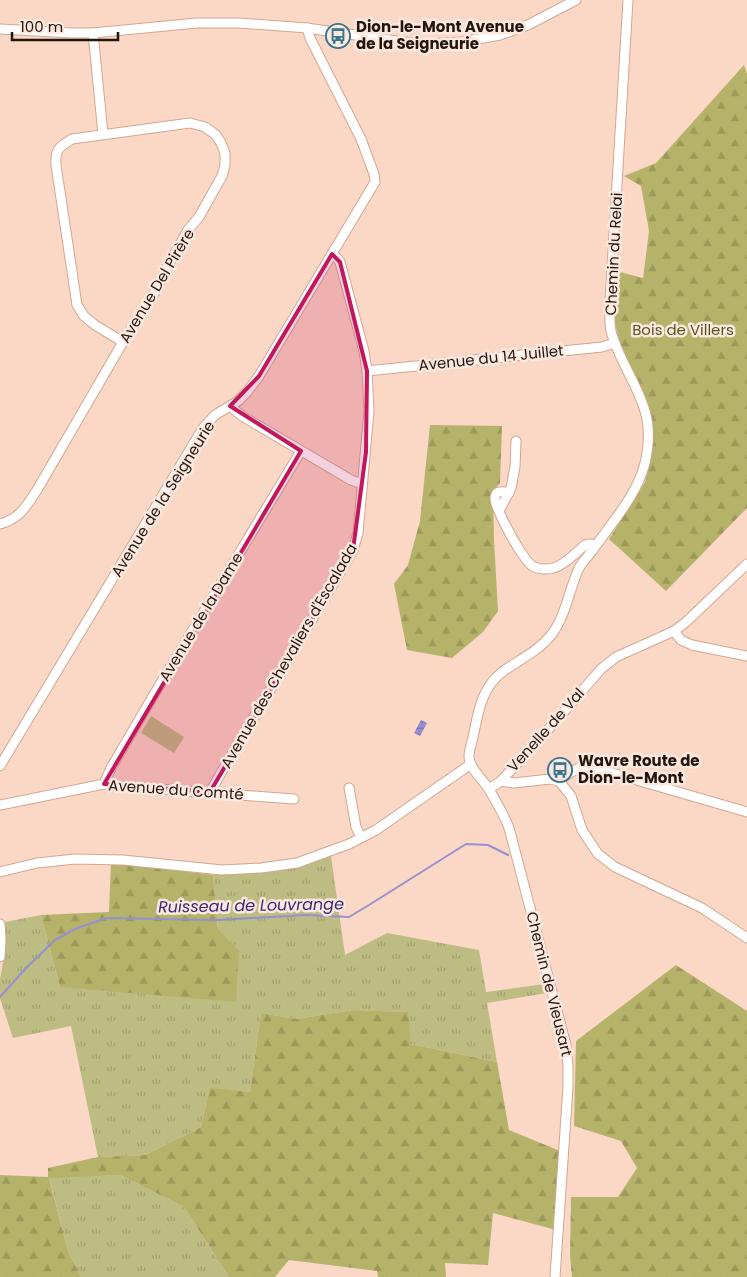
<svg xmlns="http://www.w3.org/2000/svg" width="747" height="1277" font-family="Poppins,sans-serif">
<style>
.grass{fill:url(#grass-tufts)}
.forest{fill:url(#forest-firs)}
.pitch{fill:#bdbc83}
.water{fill:url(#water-rules)}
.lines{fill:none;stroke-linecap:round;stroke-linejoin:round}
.stream{stroke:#9590d1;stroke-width:2}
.minor-casing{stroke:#d1a792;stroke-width:11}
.minor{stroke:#fff;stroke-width:9}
.marked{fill:#c2185b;fill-opacity:0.2;stroke:#c2185b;stroke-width:4;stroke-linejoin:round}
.labels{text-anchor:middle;stroke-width:5;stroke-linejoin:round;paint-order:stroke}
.poi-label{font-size:15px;font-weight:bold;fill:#24150d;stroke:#fbe9e0;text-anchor:start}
.street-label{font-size:15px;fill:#24150d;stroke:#fbe9e0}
.park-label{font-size:15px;fill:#58561f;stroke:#fbe9e0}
.water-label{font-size:16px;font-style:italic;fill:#382976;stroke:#fbe9e0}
</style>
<defs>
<pattern id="grass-tufts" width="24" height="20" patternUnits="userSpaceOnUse" patternTransform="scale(1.25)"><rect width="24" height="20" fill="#bdbc83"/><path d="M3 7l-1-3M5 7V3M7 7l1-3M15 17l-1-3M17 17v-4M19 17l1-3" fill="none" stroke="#a2a170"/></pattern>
<pattern id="forest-firs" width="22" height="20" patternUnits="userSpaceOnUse" patternTransform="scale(1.25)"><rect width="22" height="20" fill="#b5b36a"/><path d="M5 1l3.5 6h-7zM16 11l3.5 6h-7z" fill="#9c995b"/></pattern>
<pattern id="water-rules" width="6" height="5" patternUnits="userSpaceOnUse" patternTransform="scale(1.25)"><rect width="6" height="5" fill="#9590d1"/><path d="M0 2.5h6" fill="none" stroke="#7974a8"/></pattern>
</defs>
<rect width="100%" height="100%" fill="#fbd7c6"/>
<!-- grass -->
<g class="grass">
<polygon points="331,856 345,955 387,933 479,950 486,992 545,984 547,993 487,1003 497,1062 411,1044 407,1012 353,1010 296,1019 261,1013 250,1092 210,1089 201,1127 145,1155 98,1157 71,1026 13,1038 0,998 0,979 5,952 5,922 41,915 60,987 239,950 218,929 213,875 265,872 300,867"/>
<polygon points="120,1175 184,1207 229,1277 81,1277 68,1251 49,1177"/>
</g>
<!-- forest -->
<g class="forest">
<polygon points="744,65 747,74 747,508 666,591 609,539 645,482 653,447 649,408 622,351 615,323 616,271 643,278 649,231 641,186 624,176 656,163"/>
<polygon points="430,425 502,426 500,483 493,491 494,540 498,611 483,632 452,658 407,650 394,584 408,565 420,521"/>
<polygon points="111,862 213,875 218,929 239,950 236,1002 60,987 41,915 109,912"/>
<polygon points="676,965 747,1011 747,1277 572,1277 570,1256 571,1197 618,1197 637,1168 621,1141 574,1126 576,1041"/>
<polygon points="353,1010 408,1012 411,1044 497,1062 509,1130 560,1151 556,1230 493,1213 488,1265 445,1263 446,1277 378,1277 377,1271 289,1260 275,1277 229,1277 184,1207 120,1175 49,1178 68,1251 81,1277 0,1277 0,1175 48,1177 48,1168 98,1157 145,1155 201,1127 210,1088 250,1092 261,1013 296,1019"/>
</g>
<!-- pitch -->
<polygon class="pitch" points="151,716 184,737 174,753 141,733"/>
<!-- water -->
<polygon class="water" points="421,720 427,723 420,736 414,733"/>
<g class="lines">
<!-- stream -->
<polyline class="stream" points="0,997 27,967 55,940 75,929 106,918 218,920 306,915 349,917 369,905 466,844 488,845 508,855"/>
<defs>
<g id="minor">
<polyline points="0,29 71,33 93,33 197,23 239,23 307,28 403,42 427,44 462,42 500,35 528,25 576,0"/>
<polyline points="93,33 103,134"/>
<polyline points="367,371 602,347 615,343"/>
<polyline points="230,406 242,416 351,480 362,484"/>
<path d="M516,441L515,467L511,488L499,511C503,522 524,562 534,567C539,569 548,570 553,568C563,566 577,552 585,545L590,544L596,545"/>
<path d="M499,511C493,499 492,488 509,493"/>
<path d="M0,524C21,518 26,506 37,490L123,342L158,287L165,271L188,230L199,217L222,176L225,165V153L221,143L216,135L205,127L190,123L72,139C59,147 55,149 56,165L77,305L84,316L95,325L123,342"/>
<polyline points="674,631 681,640 692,645 747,656"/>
<polyline points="0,766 203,428 215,415 238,401 247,392 259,376 375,182 374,174 361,139 310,38 307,28"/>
<polyline points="501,781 514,783 550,779 559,781"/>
<polyline points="559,781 571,796 582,830 598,854 615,867 702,908 747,938"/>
<polyline points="559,781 568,774 581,767 595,768 747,812"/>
<polyline points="104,784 111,768 159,686 301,451"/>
<polyline points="349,788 356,827 361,837"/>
<polyline points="489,789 501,781 554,723 601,669 616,657 674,631 686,622 747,564"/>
<polyline points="210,792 232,754 339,574 353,550 358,533 369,411 367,371 364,351 340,262 337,258 332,254"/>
<polyline points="0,805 104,784 120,786 294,799"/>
<polyline points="0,872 37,863 75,859 123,860 222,870 261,868 297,863 349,844 376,830 471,764"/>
<polyline points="0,924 1,938 0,957"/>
<path d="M555,1277L568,1087V1067L566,1045L509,828C504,815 497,803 490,791C484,780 469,769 469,756C469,750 472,743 473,737C478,714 481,689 501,673C518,660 538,652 552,634C566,615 569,590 579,568C583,561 590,554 595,547C613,521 637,495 645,463C649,446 650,428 645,411C637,383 618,359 611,331C609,321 610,310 610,301L628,0"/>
</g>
</defs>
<!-- minor casing -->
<use href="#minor" class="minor-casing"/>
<!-- minor -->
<use href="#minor" class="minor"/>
</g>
<!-- marked area -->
<path class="marked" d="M332,254L340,262L367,371L366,452L353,550L210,792L104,784L301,451L230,406L259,376Z"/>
<!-- icons -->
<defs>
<symbol id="bus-ring" viewBox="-11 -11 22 22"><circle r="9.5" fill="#fbe9e0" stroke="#3a758d" stroke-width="1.5"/><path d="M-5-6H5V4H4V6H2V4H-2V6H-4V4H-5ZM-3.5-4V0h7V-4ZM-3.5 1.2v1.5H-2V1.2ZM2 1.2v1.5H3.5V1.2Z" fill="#3a758d"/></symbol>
</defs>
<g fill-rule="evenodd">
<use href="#bus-ring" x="324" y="22" width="28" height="28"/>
<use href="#bus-ring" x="546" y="756" width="28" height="28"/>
</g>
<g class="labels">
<!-- poi labels -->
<g class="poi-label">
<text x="356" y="32">Dion-le-Mont Avenue<tspan x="356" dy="17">de la Seigneurie</tspan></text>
<text x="578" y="766">Wavre Route de<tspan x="578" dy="17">Dion-le-Mont</tspan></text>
</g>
<!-- street labels -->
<g class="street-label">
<text transform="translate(614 254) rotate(-87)" y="5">Chemin du Relai</text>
<text transform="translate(157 286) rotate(-59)" y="5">Avenue Del Pirère</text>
<text transform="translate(491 358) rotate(-6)" y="5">Avenue du 14 Juillet</text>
<text transform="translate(163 499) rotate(-58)" y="5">Avenue de la Seigneurie</text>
<text transform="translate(201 617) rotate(-59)" y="5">Avenue de la Dame</text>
<text transform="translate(289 656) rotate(-60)" y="5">Avenue des Chevaliers d'Escalada</text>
<text transform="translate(546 730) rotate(-48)" y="5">Venelle de Val</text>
<text transform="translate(176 790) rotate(4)" y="5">Avenue du Comté</text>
<text transform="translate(549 984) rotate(76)" y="5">Chemin de Vieusart</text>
</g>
<!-- park labels -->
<g class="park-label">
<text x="683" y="335">Bois de Villers</text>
</g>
<!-- water labels -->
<g class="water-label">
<text transform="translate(251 905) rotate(-1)" y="6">Ruisseau de Louvrange</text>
</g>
</g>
<!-- scale -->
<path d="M12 32v8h106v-8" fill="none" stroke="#24150d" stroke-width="2.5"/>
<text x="20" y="32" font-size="15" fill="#24150d" stroke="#fbe9e0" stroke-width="4" paint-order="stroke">100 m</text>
</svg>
